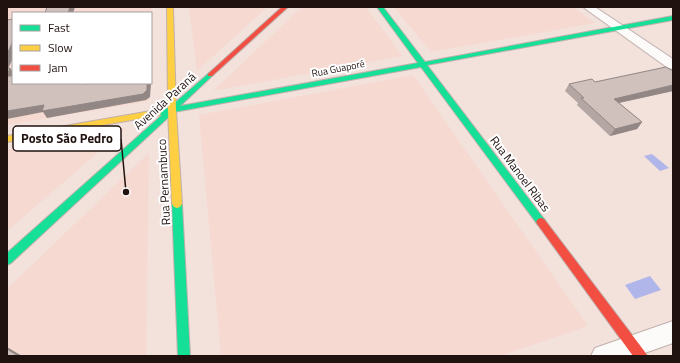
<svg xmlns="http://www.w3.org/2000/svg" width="680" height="363" font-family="'Titillium Web',sans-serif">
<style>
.built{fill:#f6d9d0}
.water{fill:#b1b6ea}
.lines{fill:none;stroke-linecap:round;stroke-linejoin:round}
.street-casing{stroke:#bfb0ac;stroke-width:2}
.fast-casing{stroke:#bfb0ac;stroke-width:2}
.slow-casing{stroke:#bfb0ac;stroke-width:2}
.jam-casing{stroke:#bfb0ac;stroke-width:2}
.street{fill:#fdfafa;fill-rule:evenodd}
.fast{fill:#16e098;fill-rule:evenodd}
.slow{fill:#ffcf43;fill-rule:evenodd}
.jam{fill:#f24e42;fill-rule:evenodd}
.wall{fill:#b3a6a3}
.shaded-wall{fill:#928784}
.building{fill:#d0c1bd;stroke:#928784}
.labels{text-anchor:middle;stroke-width:4;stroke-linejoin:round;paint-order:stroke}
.far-street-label{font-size:10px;fill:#20120f;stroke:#fff}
.street-label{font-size:12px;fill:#20120f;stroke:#fff}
.leader{fill:none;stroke:#20120f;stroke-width:1.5}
.callout-dot{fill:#20120f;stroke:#fff;stroke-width:1.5}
.callout{fill:#fff;stroke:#20120f;stroke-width:1.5}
.callout-label{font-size:13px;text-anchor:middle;font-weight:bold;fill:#20120f}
</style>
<rect width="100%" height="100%" fill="#f3e1dc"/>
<!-- built -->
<g class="built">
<polygon points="7,7 152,7 151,47 151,13 13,13 13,83 150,83 149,101 7,125"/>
<polygon points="189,7 267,7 197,71"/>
<polygon points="302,7 366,7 402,56 213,91"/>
<polygon points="394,7 572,7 595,23 431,52"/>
<polygon points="413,75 588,326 500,356 221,356 199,115"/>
<polygon points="126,128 7,231 7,150"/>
<polygon points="149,153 146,356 7,356 7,289"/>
</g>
<!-- water -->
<g class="water">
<polygon points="652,154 669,168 660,171 644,156"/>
<polygon points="650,276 661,290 635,299 625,285"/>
</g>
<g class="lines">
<defs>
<g id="street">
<polygon points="583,7 595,7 673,59 673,69 668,68"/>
<polygon points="673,321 673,343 636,356 591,356 595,348"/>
</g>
<g id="fast">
<polygon points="377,7 383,7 425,62 673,16 673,20 427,65 544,219 546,222 544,225 541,226 538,225 421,67 174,112 11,263 7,265 7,253 162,115 154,115 154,111 169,108 208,74 210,73 213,75 180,106 418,63"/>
<polygon points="177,200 180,201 182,204 190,356 178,356 172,204 174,201"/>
</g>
<g id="slow">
<polygon points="167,7 173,7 176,110 182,204 180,207 177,208 174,207 172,204 168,110"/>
<polygon points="157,110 161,113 160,115 7,142 7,136"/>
</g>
<g id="jam">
<polygon points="282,7 288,7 212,76 208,76 208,74"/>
<polygon points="541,218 544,219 645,352 647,356 633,356 538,225 536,222 538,219"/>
</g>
</defs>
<!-- street casing -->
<use href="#street" class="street-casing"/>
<!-- fast casing -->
<use href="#fast" class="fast-casing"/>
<!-- slow casing -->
<use href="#slow" class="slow-casing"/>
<!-- jam casing -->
<use href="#jam" class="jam-casing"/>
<!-- street -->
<use href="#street" class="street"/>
<!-- fast -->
<use href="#fast" class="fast"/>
<!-- slow -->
<use href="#slow" class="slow"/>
<!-- jam -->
<use href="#jam" class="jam"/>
</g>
<!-- wall -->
<polygon class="wall" points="595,82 673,91 619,103 642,122 637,129 610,136 577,105 578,103 565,91 569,84"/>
<!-- shaded-wall -->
<g class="shaded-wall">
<polygon points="70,7 75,7 73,13 68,13"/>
<polygon points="13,41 13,58 7,71 7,54"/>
<polygon points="10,68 13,72 13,80 7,77 7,75"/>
<polygon points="147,83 151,83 150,97 146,100 47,118 43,112 7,119 7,111"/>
<polygon points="673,85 673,91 609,105 614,99"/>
<polygon points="642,122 637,129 610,136 615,129"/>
<polygon points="7,347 22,356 18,356 7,349"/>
</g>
<!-- building -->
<g class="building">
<polygon points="47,7 70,7 68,13 45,13"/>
<polygon points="13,19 13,41 7,54 7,20"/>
<polygon points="666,67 673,71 673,85 614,99 642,122 615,129 581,98 584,98 569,84 592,79 595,82"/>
<polygon points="10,68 7,75 7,69"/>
<polygon points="7,76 13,76 13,83 86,83 86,84 90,83 147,83 147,90 143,94 42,111 44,105 7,111"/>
<polygon points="7,349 18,356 7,356"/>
</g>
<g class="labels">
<!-- far-street labels -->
<g class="far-street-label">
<text transform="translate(338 68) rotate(-11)" y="4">Rua Guaporé</text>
</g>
<!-- street labels -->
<g class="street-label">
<text transform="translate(165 101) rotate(-42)" y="4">Avenida Paraná</text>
<text transform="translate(520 174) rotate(53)" y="4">Rua Manoel Ribas</text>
<text transform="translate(164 182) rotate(-93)" y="4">Rua Pernambuco</text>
</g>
</g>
<!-- callouts -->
<path class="leader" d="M126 192L121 139"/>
<circle class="callout-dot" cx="126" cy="192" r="4"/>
<rect class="callout" x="13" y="126" width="108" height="25" rx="4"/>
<g class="callout-label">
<text x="67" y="143">Posto São Pedro</text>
</g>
<!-- border -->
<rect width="680" height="363" fill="none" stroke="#20120f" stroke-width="16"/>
<!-- legend -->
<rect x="12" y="12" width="140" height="72" fill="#ffffff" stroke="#a6a09f"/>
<rect x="20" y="25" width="20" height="6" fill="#16e098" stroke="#a6a09f"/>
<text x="48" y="32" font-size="12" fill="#20120f">Fast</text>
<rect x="20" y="45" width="20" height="6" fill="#ffcf43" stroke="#a6a09f"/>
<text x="48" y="52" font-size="12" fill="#20120f">Slow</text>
<rect x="20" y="65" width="20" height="6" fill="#f24e42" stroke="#a6a09f"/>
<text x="48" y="72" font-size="12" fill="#20120f">Jam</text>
</svg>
